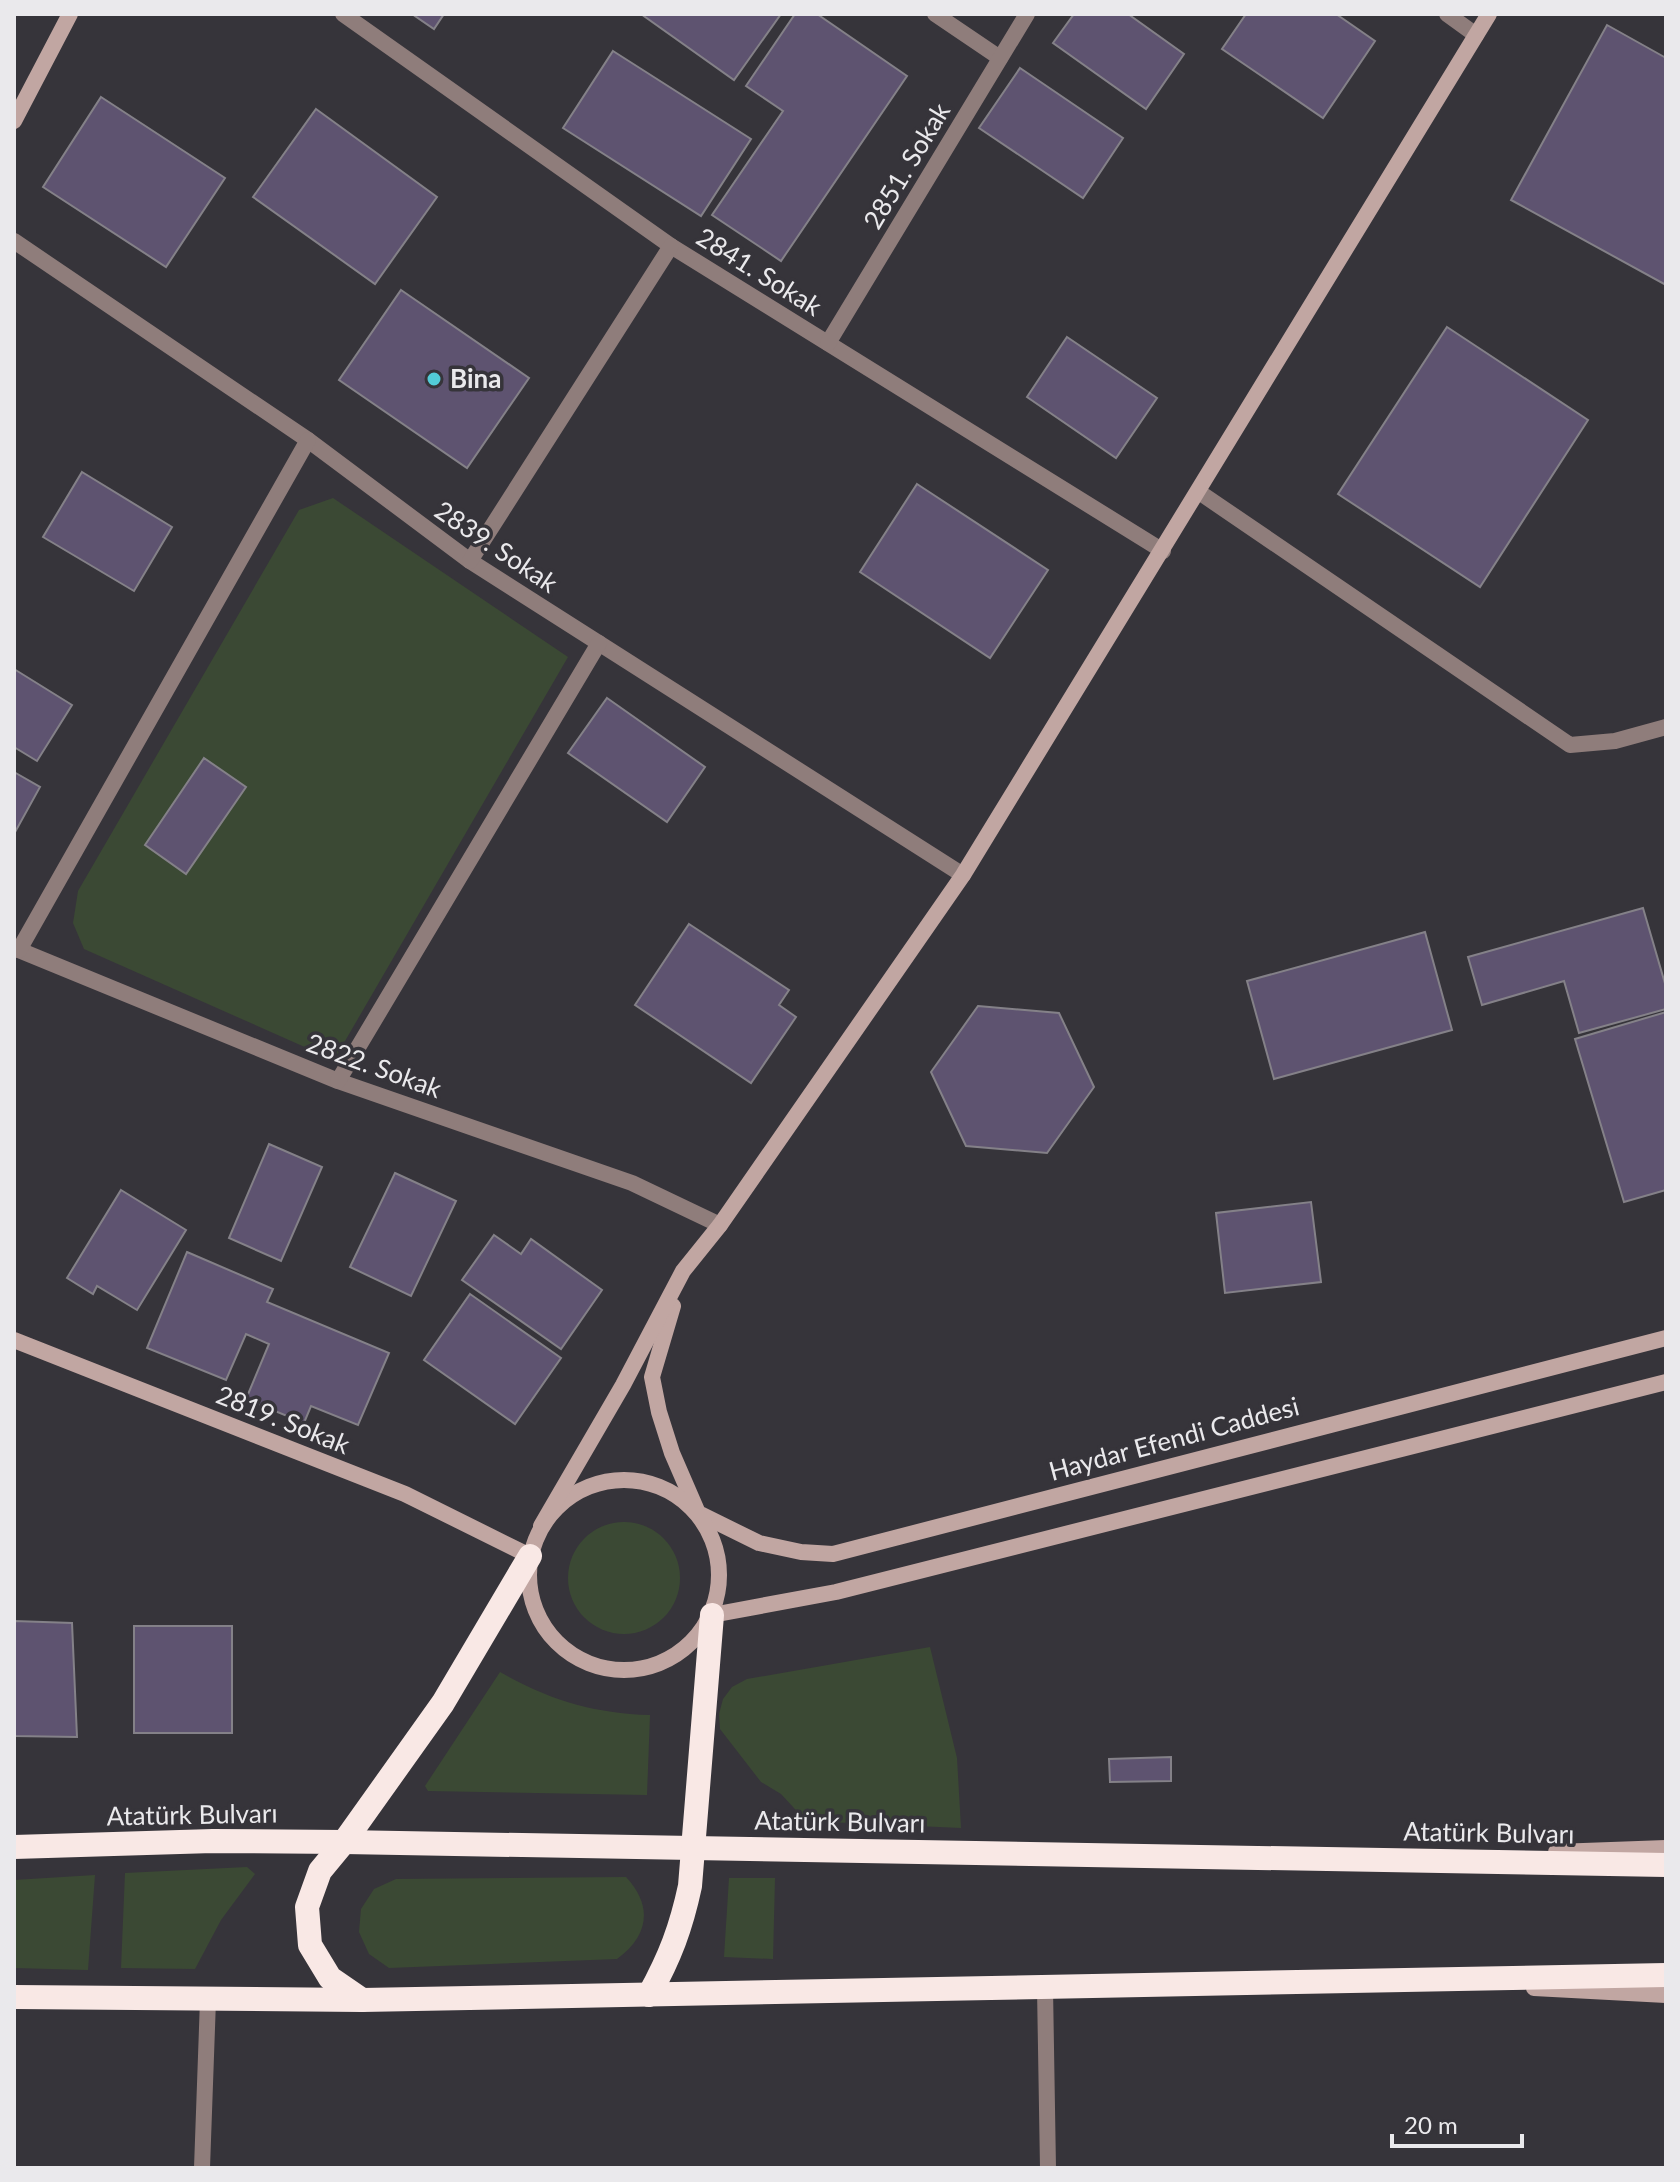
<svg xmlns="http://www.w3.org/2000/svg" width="1680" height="2182" font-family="Lato,sans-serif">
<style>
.green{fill:#3b4934}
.building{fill:#5e5370;stroke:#848188;stroke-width:2}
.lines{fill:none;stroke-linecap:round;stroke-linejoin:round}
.street{stroke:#8f7d7b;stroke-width:16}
.secondary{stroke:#c1a6a2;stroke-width:16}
.highway{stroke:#f9e8e5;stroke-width:24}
.poi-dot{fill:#52cbd7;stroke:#36343a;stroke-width:3}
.labels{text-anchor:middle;stroke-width:7;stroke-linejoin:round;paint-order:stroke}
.street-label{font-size:26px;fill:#eae9ec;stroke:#36343a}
.poi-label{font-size:26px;font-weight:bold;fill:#eae9ec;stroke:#36343a;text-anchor:start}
</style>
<rect width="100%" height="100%" fill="#36343a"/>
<!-- green -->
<g class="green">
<polygon points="333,498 568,657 334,1060 84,949 73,923 78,891 299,510"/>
<circle cx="624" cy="1578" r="56"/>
<polygon points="930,1647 957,1758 961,1828 806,1821 781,1794 761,1782 720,1729 719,1714 723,1699 732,1687 747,1679"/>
<path d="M500,1672C550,1700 592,1713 650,1715L647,1795L428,1791L425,1786Z"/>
<polygon points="247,1867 255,1874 221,1920 195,1969 121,1968 125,1873"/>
<polygon points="95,1875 88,1970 14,1968 14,1880"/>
<path d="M626,1877C653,1906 649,1936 617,1959L389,1968L369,1954L359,1932L361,1909L374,1889L396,1879Z"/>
<polygon points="729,1878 775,1878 773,1959 724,1957"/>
</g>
<!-- building -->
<g class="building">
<polygon points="412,14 444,14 434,29"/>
<polygon points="641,14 781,14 734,80"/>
<polygon points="795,14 817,14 907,76 781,261 712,215 783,111 746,86"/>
<polygon points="1074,14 1128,14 1184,54 1146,109 1053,43"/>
<polygon points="1246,14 1336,14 1375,41 1323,118 1222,49"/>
<polygon points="1607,25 1666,58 1666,285 1511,200"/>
<polygon points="613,51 751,139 701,216 563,128"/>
<polygon points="1020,68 1123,138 1083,198 979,128"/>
<polygon points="101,97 225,178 166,267 43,187"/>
<polygon points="316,109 437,197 375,284 253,197"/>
<polygon points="401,290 529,378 467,468 339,380"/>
<polygon points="1447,327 1588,420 1480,587 1338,494"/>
<polygon points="1067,337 1157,398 1116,458 1027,397"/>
<polygon points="82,472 172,527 134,591 43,537"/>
<polygon points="917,484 1048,570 990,658 860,572"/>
<polygon points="14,669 72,705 37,761 14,747"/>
<polygon points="607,698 705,767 667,822 568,753"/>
<polygon points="204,758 246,787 186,874 145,845"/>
<polygon points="14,772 40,787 14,834"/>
<polygon points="1643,908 1666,987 1666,1009 1579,1033 1564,981 1482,1005 1468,957"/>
<polygon points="689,924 789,990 779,1005 796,1017 751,1083 635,1005"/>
<polygon points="1425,932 1452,1030 1274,1079 1247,981"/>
<polygon points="978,1006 1059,1013 1094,1087 1047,1153 966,1146 931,1072"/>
<polygon points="1666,1012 1666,1190 1624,1202 1575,1039"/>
<polygon points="269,1144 322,1167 281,1261 229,1238"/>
<polygon points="395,1173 456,1201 411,1296 350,1267"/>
<polygon points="121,1190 186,1230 137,1310 97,1286 93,1294 67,1278"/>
<polygon points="1311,1202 1321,1282 1225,1293 1216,1213"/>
<polygon points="494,1235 521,1254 531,1239 602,1290 561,1349 462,1280"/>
<polygon points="187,1252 273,1289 267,1302 389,1353 358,1425 311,1406 304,1423 246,1399 269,1344 246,1334 226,1380 147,1348"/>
<polygon points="470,1294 561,1358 515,1424 424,1360"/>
<polygon points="14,1621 72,1623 77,1737 14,1736"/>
<rect x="134" y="1626" width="98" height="107"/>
<polygon points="1171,1757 1171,1781 1110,1782 1109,1759"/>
</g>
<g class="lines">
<!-- street -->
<g class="street">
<polyline points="343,14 671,246 1163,551"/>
<polyline points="935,14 1000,58"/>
<polyline points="1447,14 1476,35"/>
<polyline points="14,241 308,440 470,561 963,875"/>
<polyline points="828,343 1027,14"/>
<polyline points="1199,492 1570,745 1615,741 1666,727"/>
<polyline points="470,561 671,246"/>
<polyline points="14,948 338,1081 632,1183 720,1225"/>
<polyline points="19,950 308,440"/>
<polyline points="338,1081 599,643"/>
<polyline points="1045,1988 1048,2168"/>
<polyline points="202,2168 208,2000"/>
</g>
<!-- secondary -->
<g class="secondary">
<polyline points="14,121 70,14"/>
<polyline points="673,1306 652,1377 659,1412 672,1453 698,1513 759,1543 801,1552 833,1554 1666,1338"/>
<polyline points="14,1340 405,1494 530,1556"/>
<circle cx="624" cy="1575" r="95"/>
<polyline points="541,1526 623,1385 683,1271 720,1225 963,875 1489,14"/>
<polyline points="712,1615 836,1592 1666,1382"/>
<polyline points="1556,1852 1666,1848"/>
<polyline points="1534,1988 1666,1995"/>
</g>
<!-- highway -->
<g class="highway">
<polyline points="14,1847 213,1841 344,1842 1666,1865"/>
<path d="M649,1995C670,1957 681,1928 690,1886L712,1615"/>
<polyline points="14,1997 362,2000 1666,1975"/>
<polyline points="362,2000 330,1978 310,1945 307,1907 320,1871 344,1842 443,1703 530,1556"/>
</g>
</g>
<!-- markers -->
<circle class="poi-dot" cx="434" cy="379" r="8"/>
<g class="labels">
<!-- street labels -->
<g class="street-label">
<text transform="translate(907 166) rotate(-59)" y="9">2851. Sokak</text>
<text transform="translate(759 272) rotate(32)" y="9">2841. Sokak</text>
<text transform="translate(496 547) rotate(34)" y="9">2839. Sokak</text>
<text transform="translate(374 1066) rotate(20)" y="9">2822. Sokak</text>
<text transform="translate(283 1420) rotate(22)" y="9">2819. Sokak</text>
<text transform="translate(1174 1439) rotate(-15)" y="9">Haydar Efendi Caddesi</text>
<text transform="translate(192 1815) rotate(-1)" y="9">Atatürk Bulvarı</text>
<text transform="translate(840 1822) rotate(1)" y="9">Atatürk Bulvarı</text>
<text transform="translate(1489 1833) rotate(1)" y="9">Atatürk Bulvarı</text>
</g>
<!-- poi labels -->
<g class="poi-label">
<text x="450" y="388">Bina</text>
</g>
</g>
<!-- border -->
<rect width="1680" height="2182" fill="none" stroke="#eae9ec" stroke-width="32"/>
<!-- scale -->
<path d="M1392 2134v12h130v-12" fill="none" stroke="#eae9ec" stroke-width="4"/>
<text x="1404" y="2134" font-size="24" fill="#eae9ec" stroke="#36343a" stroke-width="6" paint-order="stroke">20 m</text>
</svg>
